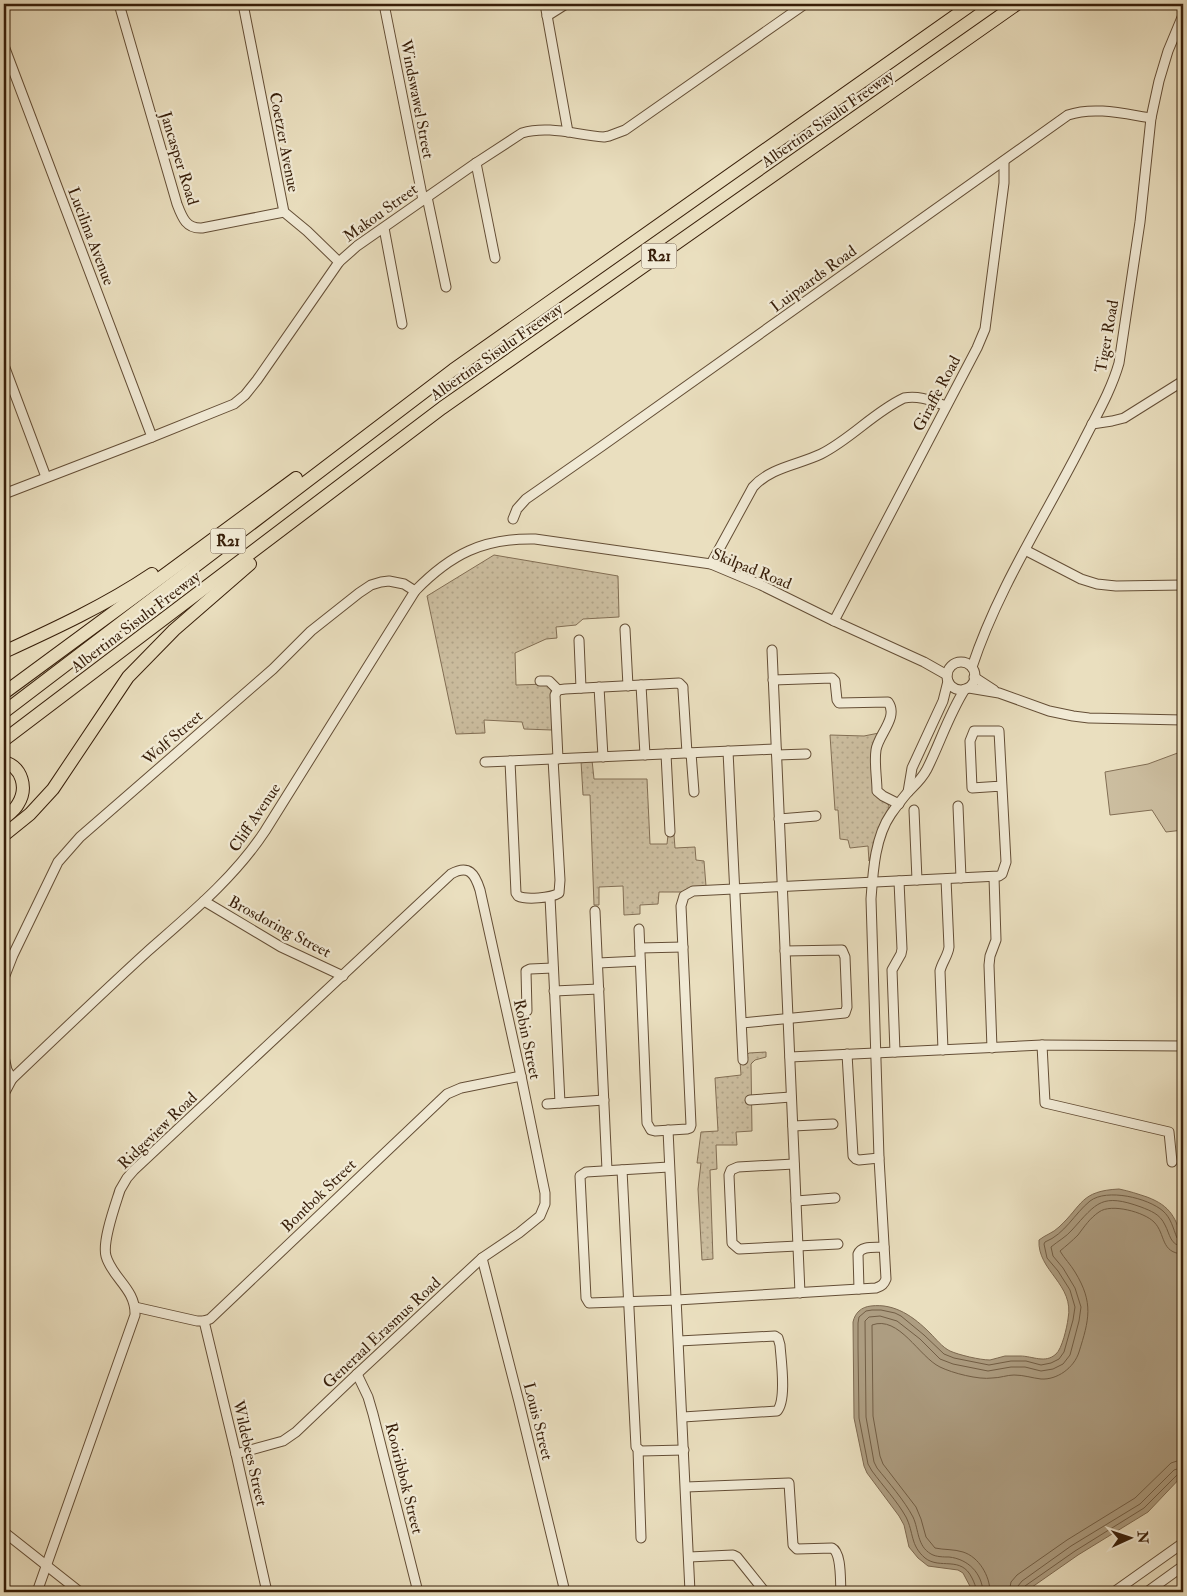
<svg xmlns="http://www.w3.org/2000/svg" width="1187" height="1596" font-family="'IM FELL Double Pica',serif">
<style>
.park{fill:url(#park-dots);stroke:#826e54}
.pitch{fill:#ccbea0;stroke:#826e54}
.water{fill:#ad9d81;stroke:#7e6a51}
.lines{fill:none;stroke-linecap:round;stroke-linejoin:round}
.shore{stroke:#725e45;stroke-width:1}
.minor-casing{stroke:#644e36;stroke-width:11}
.highway-casing{stroke:#371e09;stroke-width:14}
.minor{stroke:#f1ead5;stroke-width:9}
.highway{stroke:#eadfbf;stroke-width:12}
.labels{text-anchor:middle;stroke-width:4.5;stroke-linejoin:round;paint-order:stroke}
.shield{fill:#f1ead5;stroke:#6f5b46;stroke-width:1}
.shield-label{font-size:15px;font-weight:bold;fill:#371e09}
.street-label{font-size:16px;fill:#371e09;stroke:#f1ead5}
</style>
<defs>
<pattern id="park-dots" width="8" height="8" patternUnits="userSpaceOnUse" patternTransform="scale(1.25)"><rect width="8" height="8" fill="#ccbea0"/><path d="M2 2h.1M6 6h.1" fill="none" stroke="#b0a388" stroke-width="1.8" stroke-linecap="round"/></pattern>
</defs>
<rect width="100%" height="100%" fill="#eadfbf"/>
<filter id="stains"><feTurbulence type="fractalNoise" baseFrequency=".004" numOctaves="4"/><feColorMatrix values="0 0 0 0 .2 0 0 0 0 .09 0 0 0 0 .02 0 0 0 .5 -.17"/></filter>
<radialGradient id="worn" r=".72"><stop offset=".6" stop-color="#630" stop-opacity="0"/><stop offset="1" stop-color="#630" stop-opacity=".3"/></radialGradient>
<!-- park -->
<g class="park">
<polygon points="494,555 618,576 619,617 583,619 576,625 556,627 557,638 546,639 515,653 516,685 547,684 551,688 552,730 524,729 522,722 484,720 485,733 456,734 427,596"/>
<path d="M879,733L874,783L889,806C889,812 882,820 879,827C875,838 873,850 869,861L868,846L850,848L848,840L840,839L838,810H835L830,735L864,736Z"/>
<polygon points="592,760 594,779 647,779 650,844 667,844 668,835 674,835 675,848 695,847 696,860 704,861 706,886 683,892 659,892 658,904 640,905 640,914 624,915 623,886 599,887 599,905 594,905 590,795 583,795 581,761"/>
<polygon points="766,1052 766,1057 755,1060 751,1064 752,1131 736,1132 737,1145 716,1145 717,1169 710,1170 713,1259 702,1260 698,1189 701,1163 697,1163 701,1132 718,1131 715,1078 741,1075 740,1061 749,1053"/>
</g>
<!-- pitch -->
<polygon class="pitch" points="1183,751 1183,830 1166,832 1152,810 1110,815 1105,772 1148,764"/>
<!-- water -->
<path class="water" d="M1119,1189C1129,1191 1138,1194 1147,1197C1171,1206 1176,1218 1183,1242V1475L1148,1512L1078,1555L1025,1592H973L963,1573L958,1570L928,1566L918,1558L909,1547L904,1525L899,1516L867,1473L864,1466L854,1418L853,1322C855,1313 861,1307 871,1306C895,1303 914,1317 930,1333C936,1339 942,1347 950,1351C959,1355 980,1360 990,1360C995,1359 1000,1357 1005,1356C1010,1356 1015,1356 1020,1356C1033,1356 1045,1364 1056,1354C1062,1349 1067,1327 1068,1319C1075,1284 1037,1271 1039,1240C1045,1235 1053,1233 1059,1227C1083,1205 1080,1191 1119,1189Z"/>
<g class="lines">
<!-- shore -->
<g class="shore">
<path d="M977,1592C976,1587 974,1582 972,1578C961,1555 940,1570 925,1558C910,1545 914,1533 906,1517C897,1501 883,1486 872,1471L868,1464L859,1418L858,1347V1323L859,1317L866,1311L872,1310H881L895,1313L901,1316L924,1335L944,1354L954,1358L989,1365L1011,1361H1026L1041,1365L1051,1363L1059,1359L1064,1352L1073,1320L1075,1307L1070,1290L1058,1271L1047,1258L1044,1244L1045,1242C1065,1234 1074,1214 1090,1201C1107,1188 1148,1198 1163,1211C1171,1218 1173,1228 1177,1238L1183,1240"/>
<path d="M983,1592C982,1573 968,1559 949,1557C944,1557 936,1557 931,1554C917,1546 919,1530 913,1517C904,1500 889,1483 877,1468L874,1462L866,1417L865,1321L869,1317L880,1316L897,1321L920,1339L940,1359L953,1364L988,1371L1011,1367H1025L1041,1371L1053,1369L1063,1364L1070,1355L1079,1321L1081,1307L1075,1288L1063,1268L1053,1256L1051,1247C1058,1241 1066,1237 1072,1230C1097,1202 1102,1193 1141,1207C1151,1211 1160,1214 1165,1225C1170,1234 1170,1246 1183,1246"/>
<path d="M990,1592C990,1576 979,1557 963,1552C954,1549 944,1550 935,1548L926,1537L921,1519L916,1507L883,1464L880,1456L873,1416L872,1325C899,1315 919,1357 940,1367C952,1373 979,1380 992,1378C1000,1378 1007,1375 1014,1375C1024,1375 1032,1378 1041,1379C1057,1380 1074,1368 1079,1352C1089,1320 1094,1303 1075,1272C1071,1265 1064,1258 1060,1251C1066,1246 1072,1241 1078,1235C1084,1227 1090,1218 1099,1212C1111,1203 1144,1212 1154,1222C1166,1234 1160,1253 1183,1254"/>
<polyline points="1009,1592 1011,1582 1017,1575 1067,1540 1135,1498 1171,1463 1183,1459"/>
<polyline points="1017,1592 1018,1586 1022,1581 1071,1546 1140,1504 1174,1470 1183,1467"/>
<polyline points="1023,1592 1025,1586 1075,1551 1144,1508 1178,1474 1183,1473"/>
</g>
<defs>
<g id="minor">
<path d="M119,4L177,204C182,217 186,229 202,228L284,212"/>
<polyline points="243,4 284,212 307,231 339,262"/>
<polyline points="384,4 423,200"/>
<polyline points="545,4 568,132"/>
<polyline points="547,16 566,4"/>
<polyline points="4,46 152,437"/>
<polyline points="476,163 495,258"/>
<polyline points="427,197 446,287"/>
<polyline points="384,228 402,324"/>
<polyline points="4,365 46,477"/>
<polyline points="1092,424 1112,421 1124,418 1183,381"/>
<path d="M4,494L152,437L234,404L245,395L257,380L339,262L357,246L476,163L522,133C549,125 576,135 604,137L609,136L625,130L805,4"/>
<path d="M513,519L517,509L526,499L602,446L1068,115C1094,106 1125,114 1151,118"/>
<polyline points="1025,550 1081,579 1097,584 1116,586 1183,585"/>
<path d="M711,564L753,487C771,467 798,465 821,454C851,439 874,412 904,398C919,395 932,401 946,406"/>
<polyline points="834,621 977,348 985,329 1004,183 1004,161"/>
<polyline points="625,629 628,686"/>
<polyline points="579,640 581,688"/>
<polyline points="772,650 800,1293"/>
<circle cx="961" cy="676" r="14"/>
<path d="M972,667C998,588 1045,517 1083,442C1096,416 1111,391 1119,363L1140,222L1151,118L1159,81L1168,51L1183,15"/>
<polyline points="974,677 994,690"/>
<path d="M773,680L832,678L835,681L837,700L839,703L888,702C899,717 878,735 876,750C874,763 877,778 877,791L883,796L899,804"/>
<polyline points="540,681 549,681 558,690"/>
<polyline points="641,685 645,755"/>
<polyline points="599,687 603,757"/>
<polyline points="969,688 999,693 1049,711 1073,716 1089,718 1183,720"/>
<polyline points="728,751 743,1060"/>
<polyline points="691,753 694,792"/>
<polyline points="666,754 670,832"/>
<polyline points="777,755 806,754"/>
<polyline points="558,759 555,695 558,690 565,689 679,683 683,687 683,690 687,753"/>
<path d="M510,761L516,893L518,896C526,900 551,898 559,893L560,880L553,759"/>
<polyline points="485,762 776,749"/>
<polyline points="908,792 912,768 943,701 948,681"/>
<polyline points="958,806 961,878"/>
<polyline points="914,810 917,880"/>
<polyline points="779,819 816,816"/>
<polyline points="550,897 560,1103"/>
<polyline points="204,901 281,947 343,976"/>
<polyline points="595,911 607,1170"/>
<polyline points="639,929 647,1123 651,1130 655,1131 687,1129 690,1128 691,1125 681,906 684,896 693,891 999,876 1002,874 1006,862 999,731 974,731 970,741 972,788 1002,786"/>
<polyline points="640,948 683,947"/>
<polyline points="598,963 640,961"/>
<polyline points="4,978 13,955 58,862 80,837 273,669 311,631 359,593 371,585 381,582 389,581 404,584 415,591"/>
<polyline points="554,991 599,989"/>
<polyline points="527,1011 526,971 530,969 553,968"/>
<polyline points="742,1023 845,1013 847,1007 845,957 842,950 785,951"/>
<polyline points="1042,1045 1045,1103 1169,1132 1172,1162"/>
<polyline points="992,1048 989,965 990,956 996,940 994,877"/>
<path d="M943,1050L940,971C942,962 948,956 949,947L946,879"/>
<polyline points="895,1052 892,970 901,954 902,949 899,881"/>
<polyline points="847,1054 853,1156 856,1159 859,1160 879,1158"/>
<polyline points="4,1057 7,1070 12,1079"/>
<polyline points="790,1057 1042,1045 1183,1046"/>
<path d="M4,1094L12,1079C57,1036 102,993 148,951C190,914 234,878 265,831L415,591C451,554 483,538 535,539L711,564L761,585L834,621L924,662L947,675"/>
<polyline points="750,1100 791,1097"/>
<polyline points="547,1104 604,1100"/>
<polyline points="793,1126 833,1124"/>
<polyline points="668,1130 690,1592"/>
<polyline points="794,1164 738,1167 731,1170 729,1175 732,1243 739,1249 838,1244"/>
<path d="M669,1167L586,1172L580,1176L586,1298L589,1303L677,1300L876,1288C882,1286 884,1284 886,1279L879,1158L871,899C873,871 875,837 891,814C896,807 902,799 908,792C915,785 922,779 927,769C940,743 949,714 965,689"/>
<polyline points="622,1170 636,1447 641,1451 684,1450"/>
<polyline points="796,1201 835,1198"/>
<polyline points="482,1258 519,1402 565,1592"/>
<path d="M859,1289L858,1254C862,1245 875,1248 884,1247"/>
<polyline points="135,1307 197,1321 204,1321 210,1319 447,1094 461,1088 521,1076"/>
<polyline points="204,1321 236,1454 267,1592"/>
<path d="M679,1341L775,1336L778,1338L780,1345C781,1360 787,1400 777,1411L683,1417"/>
<polyline points="357,1374 368,1397 373,1414 418,1592"/>
<polyline points="638,1449 641,1538"/>
<path d="M686,1487L789,1483L793,1545L797,1549L832,1548C842,1553 840,1581 841,1592"/>
<polyline points="4,1532 80,1592"/>
<polyline points="689,1557 733,1555 737,1557 765,1592"/>
<path d="M37,1592L135,1315C136,1289 112,1278 106,1256C102,1241 115,1206 120,1190L127,1178L134,1170L451,874C469,864 475,874 480,890L521,1076L545,1193V1204L540,1216L519,1233L482,1258L357,1374L296,1432L283,1441L236,1454"/>
<polyline points="1114,1592 1183,1543"/>
<polyline points="1147,1592 1183,1566"/>
</g>
<g id="highway">
<path d="M4,652C54,629 106,605 152,574"/>
<polyline points="4,693 296,478"/>
<polyline points="4,712 453,370 972,4"/>
<polyline points="4,740 442,408 1017,4"/>
<path d="M4,762C22,767 28,788 18,804C15,810 9,814 4,818"/>
<polyline points="4,835 30,814 53,789 128,677 174,630 250,564"/>
</g>
</defs>
<!-- minor casing -->
<use href="#minor" class="minor-casing"/>
<!-- highway casing -->
<use href="#highway" class="highway-casing"/>
<!-- minor -->
<use href="#minor" class="minor"/>
<!-- highway -->
<use href="#highway" class="highway"/>
</g>
<g class="labels">
<!-- shield labels -->
<g class="shield">
<rect x="641.5" y="243.5" width="35" height="25" rx="4"/>
<rect x="210.5" y="528.5" width="35" height="25" rx="4"/>
</g>
<g class="shield-label">
<text x="659" y="261">R21</text>
<text x="228" y="546">R21</text>
</g>
<!-- street labels -->
<g class="street-label">
<text transform="translate(418 99) rotate(79)" y="6">Windswawel Street</text>
<text transform="translate(827 118) rotate(-35)" y="6">Albertina Sisulu Freeway</text>
<text transform="translate(285 142) rotate(79)" y="6">Coetzer Avenue</text>
<text transform="translate(180 158) rotate(73)" y="6">Jancasper Road</text>
<text transform="translate(380 212) rotate(-36)" y="6">Makou Street</text>
<text transform="translate(92 236) rotate(69)" y="6">Lucilina Avenue</text>
<text transform="translate(813 278) rotate(-36)" y="6">Luipaards Road</text>
<text transform="translate(1106 336) rotate(-80)" y="6">Tiger Road</text>
<text transform="translate(496 351) rotate(-35)" y="6">Albertina Sisulu Freeway</text>
<text transform="translate(936 393) rotate(-62)" y="6">Giraffe Road</text>
<text transform="translate(752 568) rotate(22)" y="6">Skilpad Road</text>
<text transform="translate(135 621) rotate(-37)" y="6">Albertina Sisulu Freeway</text>
<text transform="translate(172 737) rotate(-41)" y="6">Wolf Street</text>
<text transform="translate(254 817) rotate(-56)" y="6">Cliff Avenue</text>
<text transform="translate(280 926) rotate(28)" y="6">Brosdoring Street</text>
<text transform="translate(528 1039) rotate(78)" y="6">Robin Street</text>
<text transform="translate(157 1130) rotate(-44)" y="6">Ridgeview Road</text>
<text transform="translate(318 1195) rotate(-44)" y="6">Bontbok Street</text>
<text transform="translate(381 1332) rotate(-43)" y="6">Generaal Erasmus Road</text>
<text transform="translate(539 1421) rotate(76)" y="6">Louis Street</text>
<text transform="translate(251 1453) rotate(77)" y="6">Wildebees Street</text>
<text transform="translate(405 1478) rotate(76)" y="6">Rooiribbok Street</text>
</g>
</g>
<!-- margin -->
<rect width="1187" height="1596" fill="none" stroke="#eadfbf" stroke-width="20"/>
<rect x="5" y="5" width="1177" height="1586" fill="none" stroke="#371e09" stroke-width="2.5"/>
<rect x="10" y="10" width="1167" height="1576" fill="none" stroke="#371e09"/>
<!-- north arrow -->
<g transform="translate(1130 1538) rotate(87)" stroke="#f1ead5" stroke-width="4" paint-order="stroke">
<path d="M0-4L9 19L0 12L-9 19Z" fill="#371e09"/>
<text y="-8" font-size="14" font-weight="bold" text-anchor="middle" fill="#371e09">N</text>
</g>
<rect width="100%" height="100%" filter="url(#stains)"/>
<rect width="100%" height="100%" fill="url(#worn)"/>
</svg>
